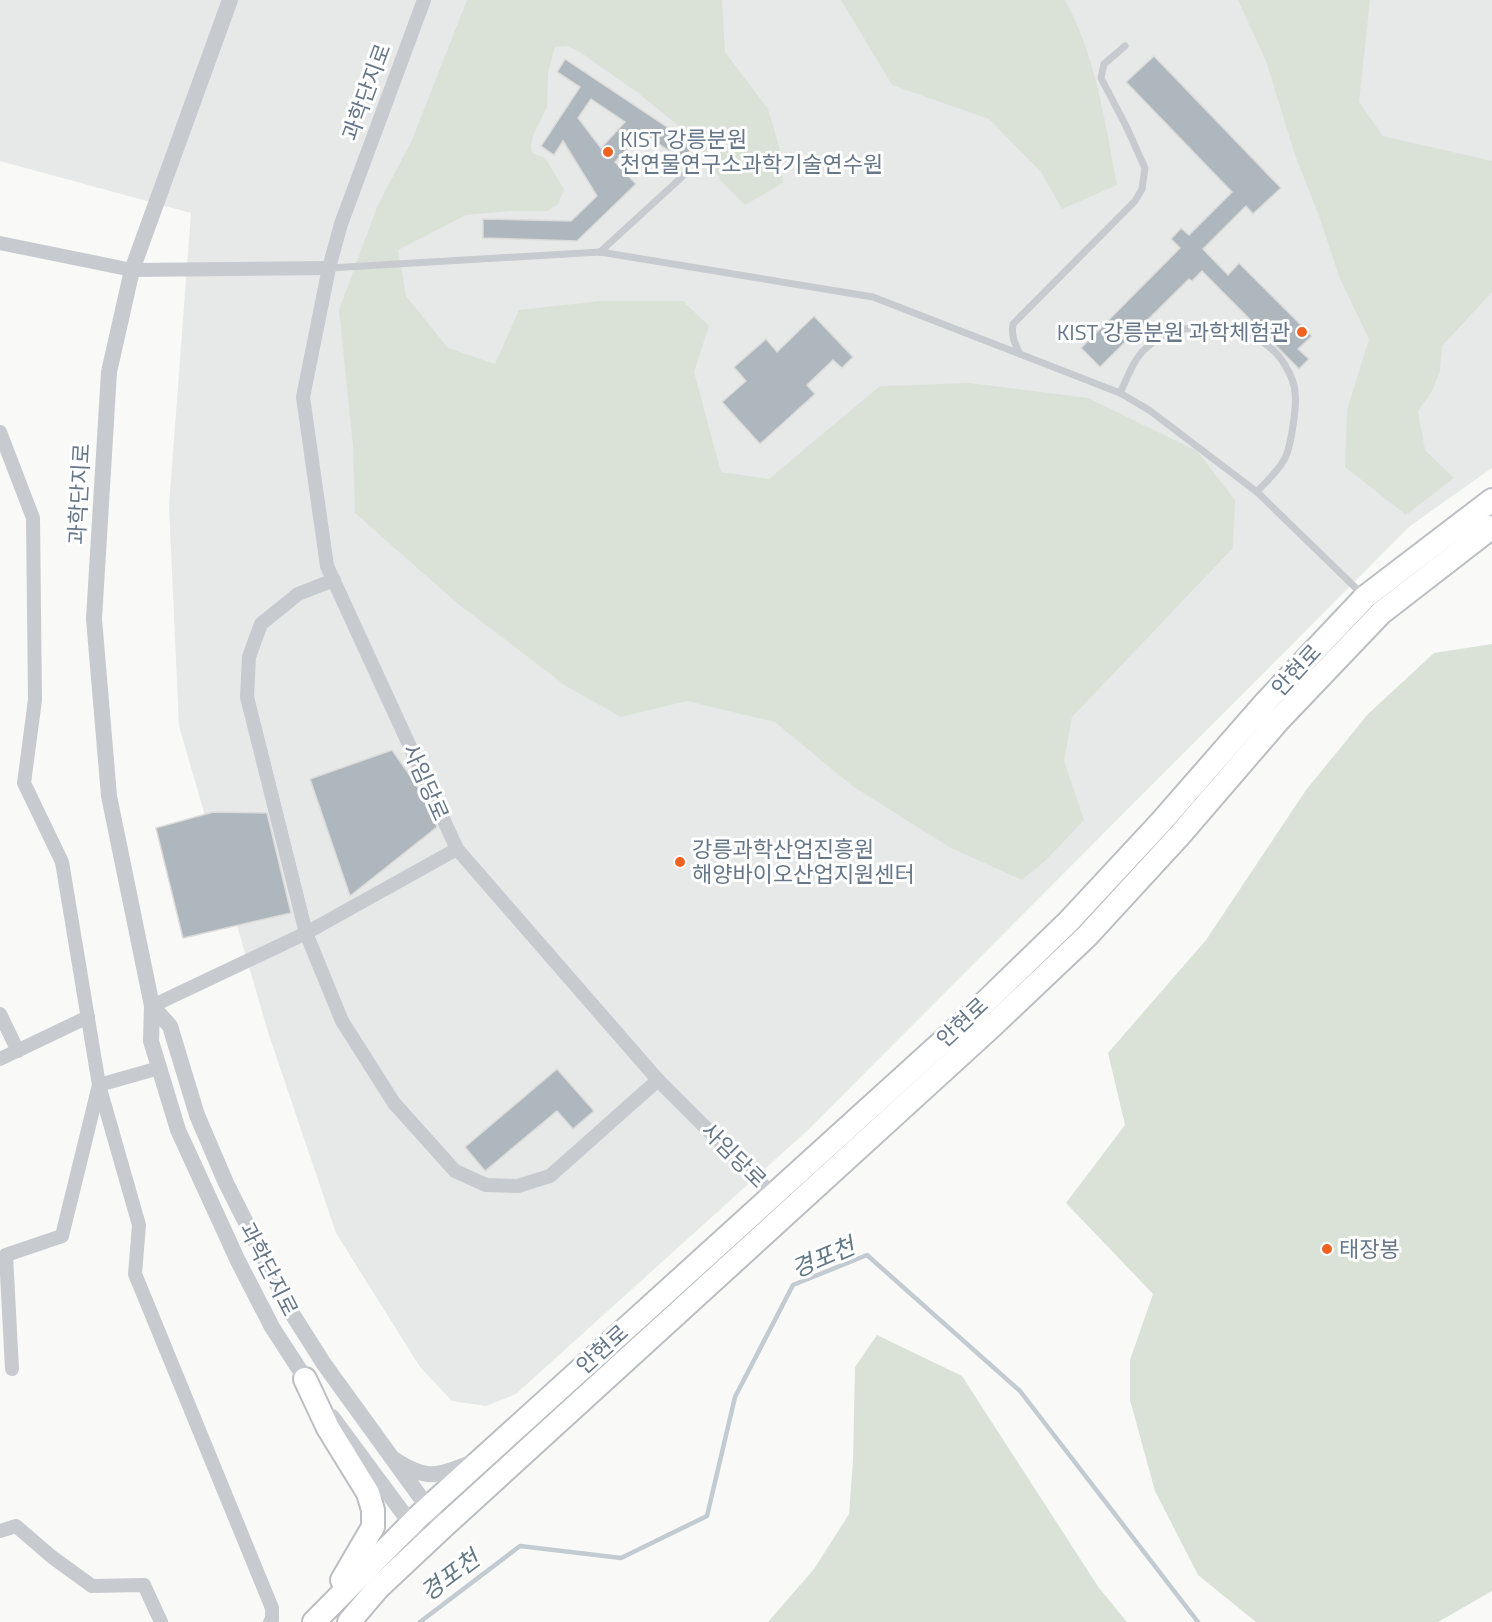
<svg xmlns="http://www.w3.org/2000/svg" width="1492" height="1622" font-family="'Titillium Web','Noto Sans KR',sans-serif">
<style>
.built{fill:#e7e8e8}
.green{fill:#dae2d8}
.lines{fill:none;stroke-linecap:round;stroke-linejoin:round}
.stream{stroke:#c2cbd1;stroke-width:4.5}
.building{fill:#afb7be;stroke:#dbdbd9;stroke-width:1.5;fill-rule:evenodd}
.trunk-casing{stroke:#bbbec2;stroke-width:26}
.service{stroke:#c7cacf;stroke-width:7}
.minor{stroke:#c7cacf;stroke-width:14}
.tertiary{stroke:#c7cacf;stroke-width:16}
.trunk{stroke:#fff;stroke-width:22}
.poi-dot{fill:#ef6221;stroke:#fff;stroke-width:2}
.labels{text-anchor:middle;stroke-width:6;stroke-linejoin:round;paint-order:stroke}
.street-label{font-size:22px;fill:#66778a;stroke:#fff}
.poi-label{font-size:22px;fill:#66778a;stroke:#fff;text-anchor:start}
.water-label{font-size:24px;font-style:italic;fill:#637985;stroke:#fff}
</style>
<rect width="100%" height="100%" fill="#f9f9f7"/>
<!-- built -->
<polygon class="built" points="0,0 1492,0 1492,468 1410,526 808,1130 516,1394 486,1406 452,1401 420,1367 336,1233 268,1032 179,726 169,506 191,213 0,161"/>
<!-- green -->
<g class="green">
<polygon points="467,0 722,0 725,52 768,109 780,150 783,183 745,205 721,181 700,143 638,93 580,52 567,46 555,47 548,73 547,107 533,136 531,146 532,153 545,158 564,189 558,204 547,211 511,211 466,215 398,250 406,296 448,348 495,364 519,310 600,301 683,301 709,326 694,372 721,472 769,479 880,386 970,383 1088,398 1197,451 1235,500 1233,548 1072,717 1064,761 1084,820 1045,861 1022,880 949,847 851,785 775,722 687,701 621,717 566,686 457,603 355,513 353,446 339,310 377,207 412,140"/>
<path d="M841,0H1065C1096,56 1105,122 1117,185L1062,209L1041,172L989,119L892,85Z"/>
<polygon points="1238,0 1370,0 1359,102 1383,136 1492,161 1492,292 1442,346 1440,371 1432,391 1418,411 1425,450 1454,478 1406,515 1345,467 1347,410 1369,339 1340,279 1319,216 1295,155 1266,61"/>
<polygon points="1492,644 1492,1591 1438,1622 1256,1622 1198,1575 1155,1491 1130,1400 1130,1360 1153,1294 1066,1203 1125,1125 1108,1053 1206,940 1306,790 1368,714 1434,653"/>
<polygon points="877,1335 962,1376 1099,1588 1127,1622 768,1622 814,1569 849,1514 853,1461 855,1367"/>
</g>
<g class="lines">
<!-- stream -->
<polyline class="stream" points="420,1622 520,1546 621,1558 707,1516 735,1397 793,1285 867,1255 1020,1391 1198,1622"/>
</g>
<!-- building -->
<g class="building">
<polygon points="1154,56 1281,188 1253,214 1246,206 1203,249 1228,275 1239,263 1312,336 1298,349 1309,359 1299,369 1202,271 1192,281 1189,279 1100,367 1081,348 1180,248 1171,239 1181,228 1189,235 1232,192 1126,82"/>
<path d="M565,59L694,145L683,160L642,133L615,162L636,184L577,241L483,238V219L571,221L597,196L563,141L554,155L541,146L580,87L557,72ZM591,99L625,122L601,148L578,118Z"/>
<polygon points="814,316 853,357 842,368 833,360 807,385 815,394 760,444 722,402 746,381 734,367 766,339 777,352"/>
<polygon points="392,750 420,790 437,827 350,896 310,779"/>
<polygon points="213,812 267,813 291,913 183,938 156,828"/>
<polygon points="557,1069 594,1111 573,1129 557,1111 485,1171 465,1147"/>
</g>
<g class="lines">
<defs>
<g id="trunk">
<polyline points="305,1379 328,1428 368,1493 373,1510 373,1527 342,1580"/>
<polyline points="314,1622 418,1517 973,1014 1068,922 1161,822 1265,703 1365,597 1492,500"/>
<polyline points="349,1622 378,1588 443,1527 991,1027 1087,936 1179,836 1278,721 1381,613 1492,527"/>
</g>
</defs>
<!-- trunk casing -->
<use href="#trunk" class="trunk-casing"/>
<!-- service -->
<g class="service">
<polyline points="600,252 683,176"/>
<polyline points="329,268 600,252 873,297 1120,393 1149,410 1257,492 1362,594"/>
<path d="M1020,354C1015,344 1011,336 1013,324L1135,201L1142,189L1145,168L1126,126L1101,78L1104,64L1125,46"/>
<path d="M1120,393C1127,379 1133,360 1145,349C1182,314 1261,320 1286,367C1290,373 1295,385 1295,393C1297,406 1291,444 1286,456C1281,469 1266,481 1257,492"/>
</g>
<!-- minor -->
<g class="minor">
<polyline points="424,0 341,224 329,268 303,397 327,566 457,849 658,1080 772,1194"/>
<polyline points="0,243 132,270 329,268"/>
<polyline points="0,432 33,518 35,700 24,783 62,862 99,1085 139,1225 135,1274 272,1608 272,1620 270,1622"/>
<polyline points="334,580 298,594 261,624 249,657 247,697 306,933 342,1021 394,1103 455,1171 486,1185 518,1186 550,1176 658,1080"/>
<polyline points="152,1006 306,933 457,849"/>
<polyline points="0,1014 18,1051"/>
<polyline points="0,1059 88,1017"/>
<polyline points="12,1369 6,1255 62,1236 99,1085 159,1068"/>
<polyline points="0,1531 16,1526 52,1557 92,1586 144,1585 161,1622"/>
</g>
<!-- tertiary -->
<g class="tertiary">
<polyline points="230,0 132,270 109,372 94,619 109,796 152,1006 151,1041 178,1130 238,1261 272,1327 312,1389"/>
<polyline points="152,1006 170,1026 197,1115 226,1183 291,1312 324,1364 434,1516"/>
<polyline points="332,1417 417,1532"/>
<path d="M395,1460C429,1482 438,1475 474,1462"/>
</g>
<!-- trunk -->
<use href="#trunk" class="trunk"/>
</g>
<!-- markers -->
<g class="poi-dot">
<circle cx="608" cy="152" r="6"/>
<circle cx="1302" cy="332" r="6"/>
<circle cx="680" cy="862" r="6"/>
<circle cx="1327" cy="1249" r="6"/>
</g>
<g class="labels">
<!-- street labels -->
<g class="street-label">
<text transform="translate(366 92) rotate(-70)" y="8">과학단지로</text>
<text transform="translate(79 494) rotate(-87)" y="8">과학단지로</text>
<text transform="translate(1296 670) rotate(-47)" y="8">안현로</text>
<text transform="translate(426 782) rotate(66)" y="8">사임당로</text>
<text transform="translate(962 1022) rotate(-43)" y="8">안현로</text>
<text transform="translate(734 1155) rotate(45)" y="8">사임당로</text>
<text transform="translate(269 1269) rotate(63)" y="8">과학단지로</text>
<text transform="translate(602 1349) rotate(-42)" y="8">안현로</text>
</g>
<!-- poi labels -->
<g class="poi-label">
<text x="620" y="147">KIST 강릉분원<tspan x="620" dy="25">천연물연구소과학기술연수원</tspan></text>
<text x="1290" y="340" text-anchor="end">KIST 강릉분원 과학체험관</text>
<text x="692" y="857">강릉과학산업진흥원<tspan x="692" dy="25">해양바이오산업지원센터</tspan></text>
<text x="1339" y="1257">태장봉</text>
</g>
<!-- water labels -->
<g class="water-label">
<text transform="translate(823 1258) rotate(-23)" y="8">경포천</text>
<text transform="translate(450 1576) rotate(-37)" y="8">경포천</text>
</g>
</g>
</svg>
